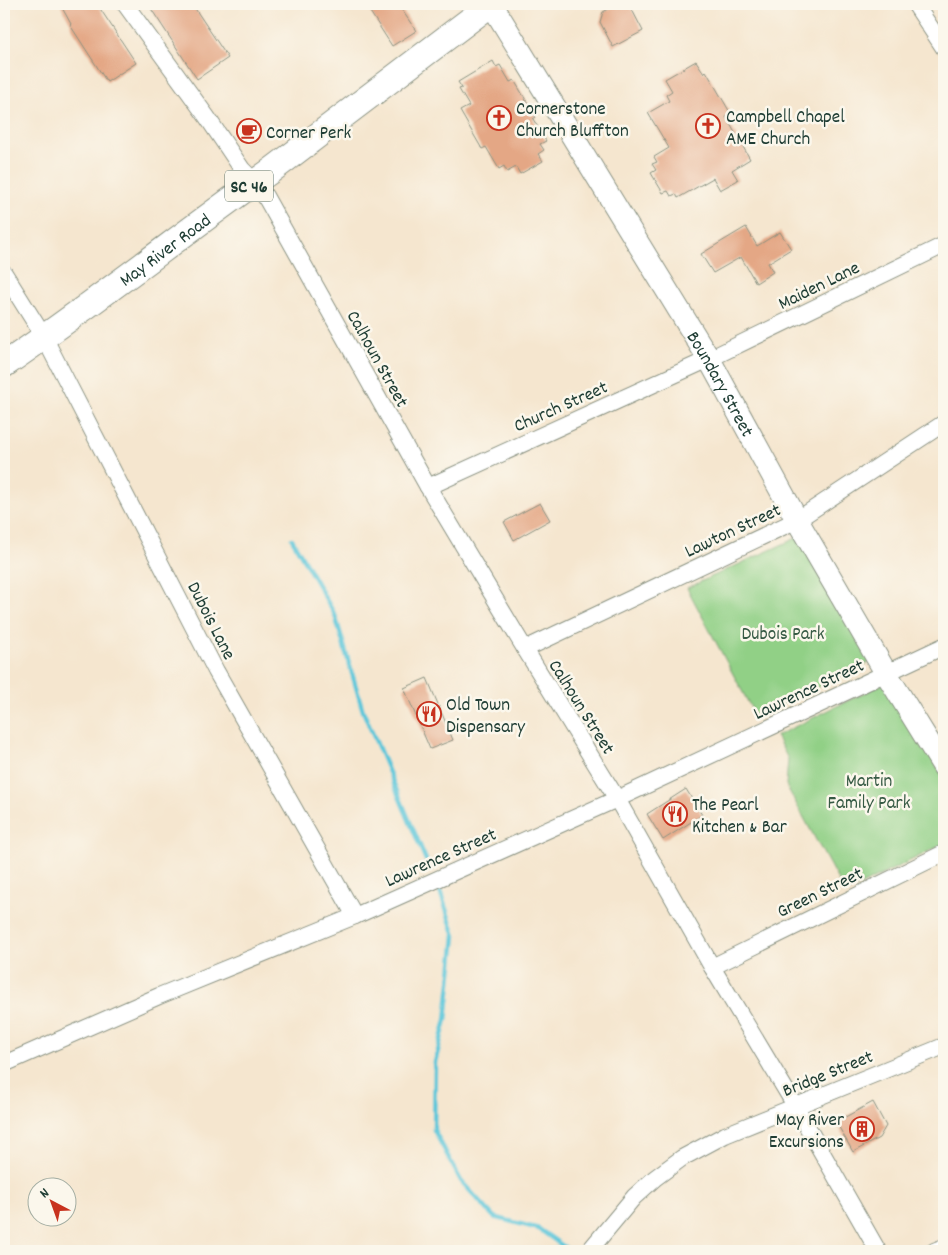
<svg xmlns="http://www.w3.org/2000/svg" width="948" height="1255" font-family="Dekko,sans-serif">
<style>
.green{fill:#91d086;stroke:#58865d}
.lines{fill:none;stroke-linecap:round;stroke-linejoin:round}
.stream{stroke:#5ec7da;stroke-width:4.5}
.building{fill:#e4a785}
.street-casing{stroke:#8a9282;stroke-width:18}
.secondary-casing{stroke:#8a9282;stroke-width:24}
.primary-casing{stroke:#8a9282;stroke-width:27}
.street{stroke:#fff;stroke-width:16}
.secondary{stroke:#fff;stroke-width:22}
.primary{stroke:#fff;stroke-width:25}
.labels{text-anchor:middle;stroke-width:5;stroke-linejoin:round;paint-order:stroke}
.shield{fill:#fbf7ec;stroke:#61756b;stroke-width:1}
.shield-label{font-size:18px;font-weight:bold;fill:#1f3d34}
.poi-label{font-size:19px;fill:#1f3d34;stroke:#fbf7ec;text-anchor:start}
.street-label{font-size:19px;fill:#1f3d34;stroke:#fbf7ec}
.park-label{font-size:19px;fill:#365a44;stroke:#fbf7ec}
</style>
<rect width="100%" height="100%" fill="#fbf7ec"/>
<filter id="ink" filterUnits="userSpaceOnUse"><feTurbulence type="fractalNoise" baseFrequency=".02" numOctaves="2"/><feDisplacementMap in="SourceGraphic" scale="10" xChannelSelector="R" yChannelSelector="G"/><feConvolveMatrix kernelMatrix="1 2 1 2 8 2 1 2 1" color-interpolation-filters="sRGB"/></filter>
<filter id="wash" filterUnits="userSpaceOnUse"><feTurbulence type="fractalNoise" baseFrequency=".0096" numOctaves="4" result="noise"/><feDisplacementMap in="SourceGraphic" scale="20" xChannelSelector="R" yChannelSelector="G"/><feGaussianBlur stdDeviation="1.12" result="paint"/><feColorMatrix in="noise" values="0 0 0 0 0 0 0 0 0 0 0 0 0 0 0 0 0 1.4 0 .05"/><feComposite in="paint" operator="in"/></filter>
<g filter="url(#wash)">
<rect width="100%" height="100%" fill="#f5e6cf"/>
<!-- green -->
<g class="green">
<polygon points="803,535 872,661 756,717 687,588"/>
<polygon points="886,682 944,778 944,844 845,893 786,785 788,759 776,736"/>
</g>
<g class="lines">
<!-- stream -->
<g class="stream">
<polyline points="292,539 335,615 363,711 426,860"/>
<polyline points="438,885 455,936 446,1020 435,1062 434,1130 461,1181 494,1217 539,1229 570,1251"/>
</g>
</g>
<g id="blocks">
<!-- building -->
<g class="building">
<polygon points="60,4 97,4 136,63 107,82 70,25 71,24"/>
<polygon points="148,4 192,4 228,58 197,79"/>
<polygon points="365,4 398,4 416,31 392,46"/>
<polygon points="618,4 629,4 643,31 613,47 600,22 603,12"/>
<polygon points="493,61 496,67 500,65 510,82 514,80 536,117 533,119 546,141 540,144 544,150 538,154 543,161 520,174 516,167 507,172 504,166 499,169 486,147 482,149 460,111 469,106 459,89 462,88 458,82"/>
<polygon points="696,61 704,73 706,71 731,114 726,117 750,159 732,170 738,180 720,190 713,178 678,198 676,194 671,196 668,191 663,193 651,173 656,170 652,164 657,162 654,157 669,148 648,113 669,101 666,95 672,91 665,79"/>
<polygon points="746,227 757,246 780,232 791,249 768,263 773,272 756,283 741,257 713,273 701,254"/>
<polygon points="540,503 550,520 514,540 504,522"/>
<polygon points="427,678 453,740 430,749 404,688"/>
<polygon points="686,789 702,815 663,840 647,814"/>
<polygon points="873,1102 886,1126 879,1138 853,1152 836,1122"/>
</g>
</g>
</g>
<g filter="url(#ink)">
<use href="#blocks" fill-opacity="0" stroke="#8a9282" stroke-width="1"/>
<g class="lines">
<defs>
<g id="street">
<polyline points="125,4 207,117 242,169 255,182 265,196 428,487 525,649 617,799 712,967 796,1107 878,1251"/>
<polyline points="915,4 944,48"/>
<polyline points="4,273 44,337 216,671 355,916"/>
<polyline points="428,487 709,359 944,245"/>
<polyline points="525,649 797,520 944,423"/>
<polyline points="712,967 944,853"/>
<polyline points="4,1064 159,996 355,916 617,799 944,646"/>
<polyline points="589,1251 634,1197 655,1178 682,1158 725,1135 944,1046"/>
<polyline points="934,1251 944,1247"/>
</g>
<g id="secondary">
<path id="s1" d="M493,4L492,5L709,359L797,520L886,673L944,767"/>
</g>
<g id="primary">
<path id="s2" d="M4,365C95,303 182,234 272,170L491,4"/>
</g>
</defs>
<!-- street casing -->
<use href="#street" class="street-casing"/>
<!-- secondary casing -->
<use href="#secondary" class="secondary-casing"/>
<!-- primary casing -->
<use href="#primary" class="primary-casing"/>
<!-- street -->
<use href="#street" class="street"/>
<!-- secondary -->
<use href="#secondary" class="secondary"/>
<!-- primary -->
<use href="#primary" class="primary"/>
</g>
</g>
<!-- icons -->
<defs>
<symbol id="church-ring" viewBox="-11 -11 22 22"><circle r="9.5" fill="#fbf7ec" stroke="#c8321e" stroke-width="1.5"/><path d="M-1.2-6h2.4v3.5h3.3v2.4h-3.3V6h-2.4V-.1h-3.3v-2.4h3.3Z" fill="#c8321e"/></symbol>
<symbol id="cafe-ring" viewBox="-11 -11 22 22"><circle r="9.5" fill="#fbf7ec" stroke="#c8321e" stroke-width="1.5"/><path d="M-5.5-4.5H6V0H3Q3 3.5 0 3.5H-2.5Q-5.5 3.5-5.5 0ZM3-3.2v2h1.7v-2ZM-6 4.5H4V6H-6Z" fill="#c8321e"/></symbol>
<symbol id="restaurant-ring" viewBox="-11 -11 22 22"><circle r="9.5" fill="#fbf7ec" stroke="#c8321e" stroke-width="1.5"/><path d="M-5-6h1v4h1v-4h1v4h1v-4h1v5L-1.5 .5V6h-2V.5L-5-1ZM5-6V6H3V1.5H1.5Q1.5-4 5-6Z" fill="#c8321e"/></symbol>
<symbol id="building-ring" viewBox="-11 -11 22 22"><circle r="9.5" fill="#fbf7ec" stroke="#c8321e" stroke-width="1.5"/><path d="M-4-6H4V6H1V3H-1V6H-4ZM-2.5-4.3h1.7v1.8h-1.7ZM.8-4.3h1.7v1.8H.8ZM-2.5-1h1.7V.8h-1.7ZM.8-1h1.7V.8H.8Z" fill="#c8321e"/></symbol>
</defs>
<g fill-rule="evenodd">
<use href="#church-ring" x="485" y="104" width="28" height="28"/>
<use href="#church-ring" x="694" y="112" width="28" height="28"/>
<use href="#cafe-ring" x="235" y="117" width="28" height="28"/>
<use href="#restaurant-ring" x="415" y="700" width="28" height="28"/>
<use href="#restaurant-ring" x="661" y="800" width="28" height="28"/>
<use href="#building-ring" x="848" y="1115" width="28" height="28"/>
</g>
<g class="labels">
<!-- shield labels -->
<rect class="shield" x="225" y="170.5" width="48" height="31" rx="4"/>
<g class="shield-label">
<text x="249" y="192">SC 46</text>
</g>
<!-- poi labels -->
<g class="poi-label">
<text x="516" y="114">Cornerstone<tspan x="516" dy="22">Church Bluffton</tspan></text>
<text x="726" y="122">Campbell Chapel<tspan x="726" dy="22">AME Church</tspan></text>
<text x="266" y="138">Corner Perk</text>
<text x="446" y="710">Old Town<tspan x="446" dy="22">Dispensary</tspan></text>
<text x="692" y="810">The Pearl<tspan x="692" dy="22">Kitchen &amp; Bar</tspan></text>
<text x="844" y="1125" text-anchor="end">May River<tspan x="844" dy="22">Excursions</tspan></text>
</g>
<!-- street labels -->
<g class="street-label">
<text dy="7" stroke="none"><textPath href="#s2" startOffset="198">May River Road</textPath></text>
<text transform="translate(818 284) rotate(-26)" y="7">Maiden Lane</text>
<text transform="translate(379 358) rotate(61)" y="7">Calhoun Street</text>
<text dy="7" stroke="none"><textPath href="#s1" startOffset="444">Boundary Street</textPath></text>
<text transform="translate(560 405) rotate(-24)" y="7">Church Street</text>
<text transform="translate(732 529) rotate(-25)" y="7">Lawton Street</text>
<text transform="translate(213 620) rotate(63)" y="7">Dubois Lane</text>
<text transform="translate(808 688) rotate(-25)" y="7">Lawrence Street</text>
<text transform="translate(583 706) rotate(58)" y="7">Calhoun Street</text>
<text transform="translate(440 856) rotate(-24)" y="7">Lawrence Street</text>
<text transform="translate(819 891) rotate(-26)" y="7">Green Street</text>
<text transform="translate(827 1072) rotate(-22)" y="7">Bridge Street</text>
</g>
<!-- park labels -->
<g class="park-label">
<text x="783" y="639">Dubois Park</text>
<text x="869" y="786">Martin<tspan x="869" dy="22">Family Park</tspan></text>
</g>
</g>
<!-- margin -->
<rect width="948" height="1255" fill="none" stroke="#fbf7ec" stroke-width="20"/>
<!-- north arrow -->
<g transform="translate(52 1202) rotate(319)"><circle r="24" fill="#fbf7ec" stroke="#a3ada2"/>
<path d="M0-4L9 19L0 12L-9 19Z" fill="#c8321e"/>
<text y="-8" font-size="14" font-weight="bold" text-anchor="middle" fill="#1f3d34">N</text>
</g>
</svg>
